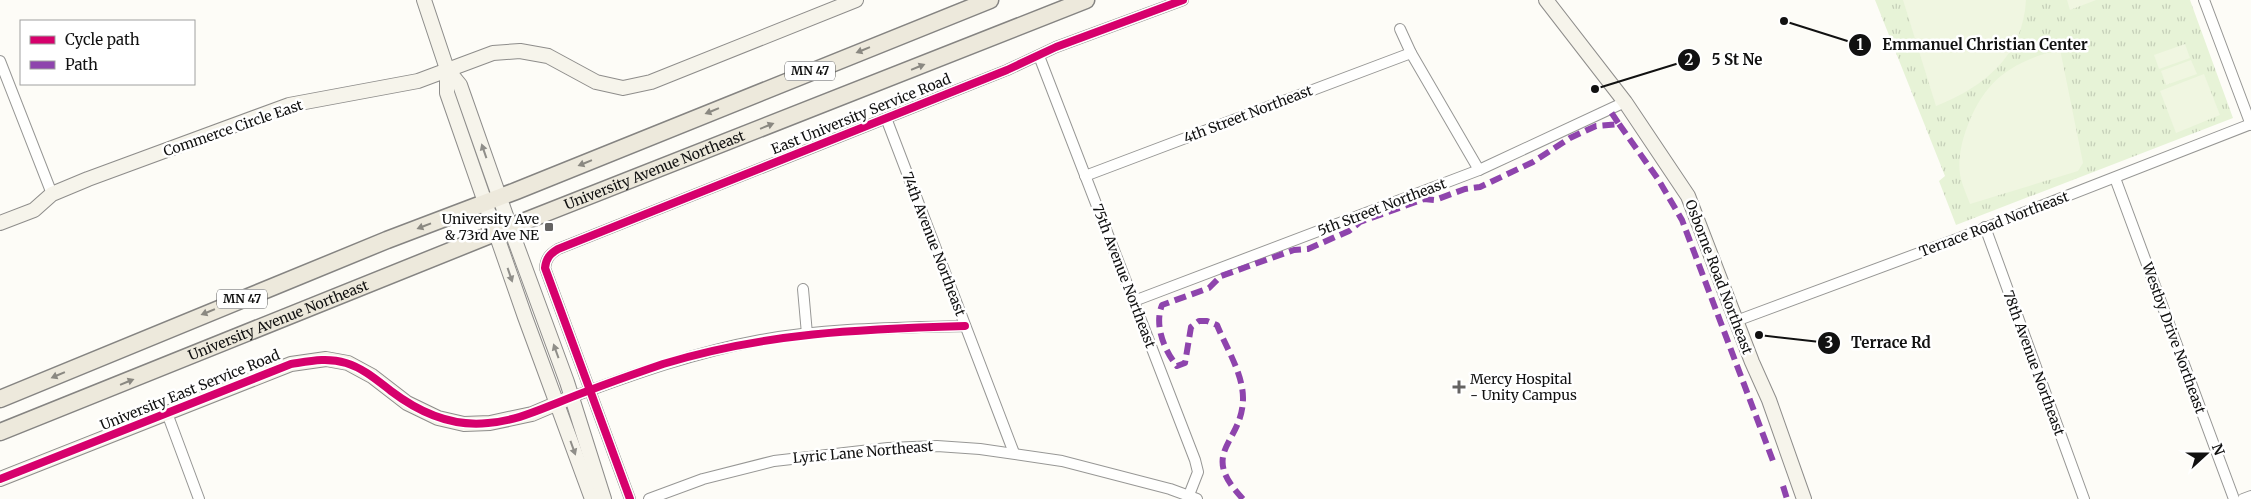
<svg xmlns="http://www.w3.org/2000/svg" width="2251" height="499" font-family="Merriweather,serif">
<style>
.park{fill:url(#park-tufts)}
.pitch{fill:#f0f6e1}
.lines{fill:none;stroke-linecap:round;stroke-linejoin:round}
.street-casing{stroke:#979795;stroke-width:12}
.secondary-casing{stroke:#8e8d8b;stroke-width:16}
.primary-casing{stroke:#858482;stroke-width:19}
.street{stroke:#fffffe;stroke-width:10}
.secondary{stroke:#f6f4eb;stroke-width:14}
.primary{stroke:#ede9dc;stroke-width:16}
.quiet{stroke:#8e44ad;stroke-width:6;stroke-dasharray:12 6;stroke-linecap:butt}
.cycleway-casing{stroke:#fff;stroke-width:11}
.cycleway{stroke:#d6006c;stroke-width:8}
.oneway{fill:#8a8881}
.oneway2{fill:#8f8e89}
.poi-dot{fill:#646362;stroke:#fff;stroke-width:2}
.labels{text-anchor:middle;stroke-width:5;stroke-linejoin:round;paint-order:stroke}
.shield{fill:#fff;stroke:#585858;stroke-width:1}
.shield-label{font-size:12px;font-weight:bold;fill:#111}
.street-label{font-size:14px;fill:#111;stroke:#fff}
.poi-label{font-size:14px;fill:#111;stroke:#fff;text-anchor:end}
.leader{fill:none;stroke:#111;stroke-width:2}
.callout-dot{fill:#111;stroke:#fff;stroke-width:2}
.mark-label{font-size:15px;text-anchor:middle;font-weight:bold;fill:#fff}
.callout-label{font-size:15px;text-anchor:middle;font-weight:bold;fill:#111;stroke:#fff;stroke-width:5;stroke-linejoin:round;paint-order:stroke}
</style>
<defs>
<pattern id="park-tufts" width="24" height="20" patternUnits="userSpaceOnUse" patternTransform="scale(1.25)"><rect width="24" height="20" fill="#e7f3d7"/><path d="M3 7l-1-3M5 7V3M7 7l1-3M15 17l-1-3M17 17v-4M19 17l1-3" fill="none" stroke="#c5cfb8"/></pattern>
</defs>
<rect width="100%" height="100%" fill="#fdfcf7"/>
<!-- park -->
<polygon class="park" points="1875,0 2190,0 2233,118 1956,225 1939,181 1945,176"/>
<!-- pitch -->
<g class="pitch">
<path d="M1903,0H2026C2023,56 1984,87 1936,106Z"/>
<polygon points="2067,0 2096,0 2070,10"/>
<polygon points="2185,44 2190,58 2159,69 2154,55"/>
<path d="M2060,49L2083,163L2078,171L1970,204C1967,196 1963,187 1961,179C1957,164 1961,144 1966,130C1984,80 2010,63 2060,49Z"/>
<polygon points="2191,60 2197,74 2166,85 2161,71"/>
<polygon points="2204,74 2220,115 2176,133 2160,91"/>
</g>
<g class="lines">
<defs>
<g id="street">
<polyline points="2204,0 2251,125"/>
<polyline points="1400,29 1411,53 1479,170"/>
<polyline points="1039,56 1195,460 1198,472 1189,495"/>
<polyline points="0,61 52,194"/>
<polyline points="886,118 1014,453"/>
<polyline points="1085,176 1411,53"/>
<polyline points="2115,178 2234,499"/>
<polyline points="1985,227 2084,499"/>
<polyline points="803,289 807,334"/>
<polyline points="1134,301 1479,170 1625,102"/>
<polyline points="1736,321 1954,240 2251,124"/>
<path d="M572,397C634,374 696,352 761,340C828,328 897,328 965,326"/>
<polyline points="167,413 199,499"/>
<path d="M630,499L545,268C546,258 550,254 558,249L1007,70L1056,47L1183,0"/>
<polyline points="649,499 703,479 774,461 888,448 937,446 980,449 1062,461 1170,489 1197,499"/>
<polyline points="2243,499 2251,496"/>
</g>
<g id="secondary">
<polyline points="424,0 447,69 447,93 525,317 592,499"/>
<polyline points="1546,0 1625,102 1688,196 1752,362 1769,400 1804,499"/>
<polyline points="447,69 460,85 510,227 567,382 604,499"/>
<polyline points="0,223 34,210 52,194 88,179 289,105 418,81 493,53 520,51 548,56 596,82 623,88 651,82 856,0"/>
<polyline points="0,479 291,364 326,359 348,363 372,376 407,403 438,418 464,424 490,423 532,414 572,397"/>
</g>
<g id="primary">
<polyline points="0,399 387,240 516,191 990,0"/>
<path id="s1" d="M0,432L510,227L1086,0"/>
</g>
</defs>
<!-- street casing -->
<use href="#street" class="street-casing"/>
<!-- secondary casing -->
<use href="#secondary" class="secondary-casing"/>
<!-- primary casing -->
<use href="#primary" class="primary-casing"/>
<!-- street -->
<use href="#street" class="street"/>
<!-- secondary -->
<use href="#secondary" class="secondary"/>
<!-- primary -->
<use href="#primary" class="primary"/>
<!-- quiet -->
<g class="quiet">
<polyline points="1619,124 1658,179 1682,220 1773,461"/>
<polyline points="1783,486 1787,499"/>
<path d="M1243,499C1197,451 1243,444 1243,398C1243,374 1226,347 1217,325L1207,321H1199L1191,327L1185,363L1177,366C1164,350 1154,325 1162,305L1209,288L1221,276L1294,250L1308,249L1349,231L1360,222L1424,199L1435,200L1465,189L1480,187L1533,162L1570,138L1596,126L1619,124L1609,109"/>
</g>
<defs>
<g id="cycleway">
<path d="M0,479L291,364C310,361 327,357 346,363C363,368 378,381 391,391C420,413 452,427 488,423C514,421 534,412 557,403C591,389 628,376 663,364C764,333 861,329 965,326"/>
<path d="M630,499L545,268C546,258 550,254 558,249L1007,70L1056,47L1183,0"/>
</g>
</defs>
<!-- cycleway casing -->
<use href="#cycleway" class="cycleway-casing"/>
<!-- cycleway -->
<use href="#cycleway" class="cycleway"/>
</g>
<!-- one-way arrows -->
<defs><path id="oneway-solid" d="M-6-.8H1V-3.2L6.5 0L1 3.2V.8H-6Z" transform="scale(1.25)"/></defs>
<g class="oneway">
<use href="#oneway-solid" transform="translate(863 50) rotate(158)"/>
<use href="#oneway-solid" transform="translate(918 67) rotate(-22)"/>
<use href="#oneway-solid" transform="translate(712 111) rotate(158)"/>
<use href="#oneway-solid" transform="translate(767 126) rotate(-22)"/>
<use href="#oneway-solid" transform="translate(585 163) rotate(158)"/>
<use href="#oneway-solid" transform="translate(424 226) rotate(159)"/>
<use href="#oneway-solid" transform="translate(208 312) rotate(158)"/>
<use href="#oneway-solid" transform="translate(58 375) rotate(157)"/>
<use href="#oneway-solid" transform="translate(127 382) rotate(-22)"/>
</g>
<g class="oneway2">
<use href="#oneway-solid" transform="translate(484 151) rotate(-109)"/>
<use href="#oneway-solid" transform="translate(510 275) rotate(71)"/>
<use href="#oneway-solid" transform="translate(556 351) rotate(-110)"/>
<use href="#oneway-solid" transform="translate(573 448) rotate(70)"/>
</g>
<!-- markers -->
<g class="poi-dot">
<rect x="544" y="222" width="10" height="10" rx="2.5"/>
<path d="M1456.5 379.5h5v5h5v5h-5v5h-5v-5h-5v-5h5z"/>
</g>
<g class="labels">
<!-- shield labels -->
<g class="shield">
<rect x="785" y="61.5" width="50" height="19" rx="4"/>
<rect x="217" y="289.5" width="50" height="19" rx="4"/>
</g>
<g class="shield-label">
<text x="810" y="75">MN 47</text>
<text x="242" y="303">MN 47</text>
</g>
<!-- street labels -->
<g class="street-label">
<text transform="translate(861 114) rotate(-22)" y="5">East University Service Road</text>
<text transform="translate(1248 114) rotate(-21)" y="5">4th Street Northeast</text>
<text transform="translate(233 128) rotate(-19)" y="5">Commerce Circle East</text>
<text dy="5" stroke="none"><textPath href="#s1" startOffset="705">University Avenue Northeast</textPath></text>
<text transform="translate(1382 207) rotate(-21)" y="5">5th Street Northeast</text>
<text transform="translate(1994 224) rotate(-21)" y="5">Terrace Road Northeast</text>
<text transform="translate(934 244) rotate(69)" y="5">74th Avenue Northeast</text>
<text transform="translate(1124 276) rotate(69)" y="5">75th Avenue Northeast</text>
<text transform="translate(1719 277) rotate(69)" y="5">Osborne Road Northeast</text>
<text dy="5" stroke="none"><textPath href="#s1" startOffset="300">University Avenue Northeast</textPath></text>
<text transform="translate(2174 338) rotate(70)" y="5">Westby Drive Northeast</text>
<text transform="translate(2034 363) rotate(70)" y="5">78th Avenue Northeast</text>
<text transform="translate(190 390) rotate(-22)" y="5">University East Service Road</text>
<text transform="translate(863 452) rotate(-5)" y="5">Lyric Lane Northeast</text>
</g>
<!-- poi labels -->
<g class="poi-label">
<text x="539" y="224">University Ave<tspan x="539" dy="16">&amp; 73rd Ave NE</tspan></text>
<text x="1470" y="384" text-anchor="start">Mercy Hospital<tspan x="1470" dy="16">- Unity Campus</tspan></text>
</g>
</g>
<!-- callouts -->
<path class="leader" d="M1784 21L1860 45M1595 89L1689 60M1759 335L1829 343"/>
<g class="callout-dot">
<circle cx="1784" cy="21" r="5"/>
<circle cx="1595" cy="89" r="5"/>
<circle cx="1759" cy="335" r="5"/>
<circle cx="1860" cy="45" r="12"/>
<circle cx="1689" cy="60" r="12"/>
<circle cx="1829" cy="343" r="12"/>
</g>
<g class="mark-label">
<text x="1860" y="50">1</text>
<text x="1689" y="65">2</text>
<text x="1829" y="348">3</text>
</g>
<g class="callout-label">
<text x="1985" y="50">Emmanuel Christian Center</text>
<text x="1737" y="65">5 St Ne</text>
<text x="1891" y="348">Terrace Rd</text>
</g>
<!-- legend -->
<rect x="20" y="20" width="175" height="65" fill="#ffffff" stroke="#a0a0a0"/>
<rect x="30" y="36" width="25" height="8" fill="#d6006c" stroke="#a0a0a0"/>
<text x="65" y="45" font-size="15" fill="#111111">Cycle path</text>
<rect x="30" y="61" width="25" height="8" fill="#8e44ad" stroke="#a0a0a0"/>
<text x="65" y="70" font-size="15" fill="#111111">Path</text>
<!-- north arrow -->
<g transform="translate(2206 454) rotate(69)" stroke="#ffffff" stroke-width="4" paint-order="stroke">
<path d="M0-4L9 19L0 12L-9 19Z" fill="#111111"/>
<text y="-8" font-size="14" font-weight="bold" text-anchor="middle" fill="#111111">N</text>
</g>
</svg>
